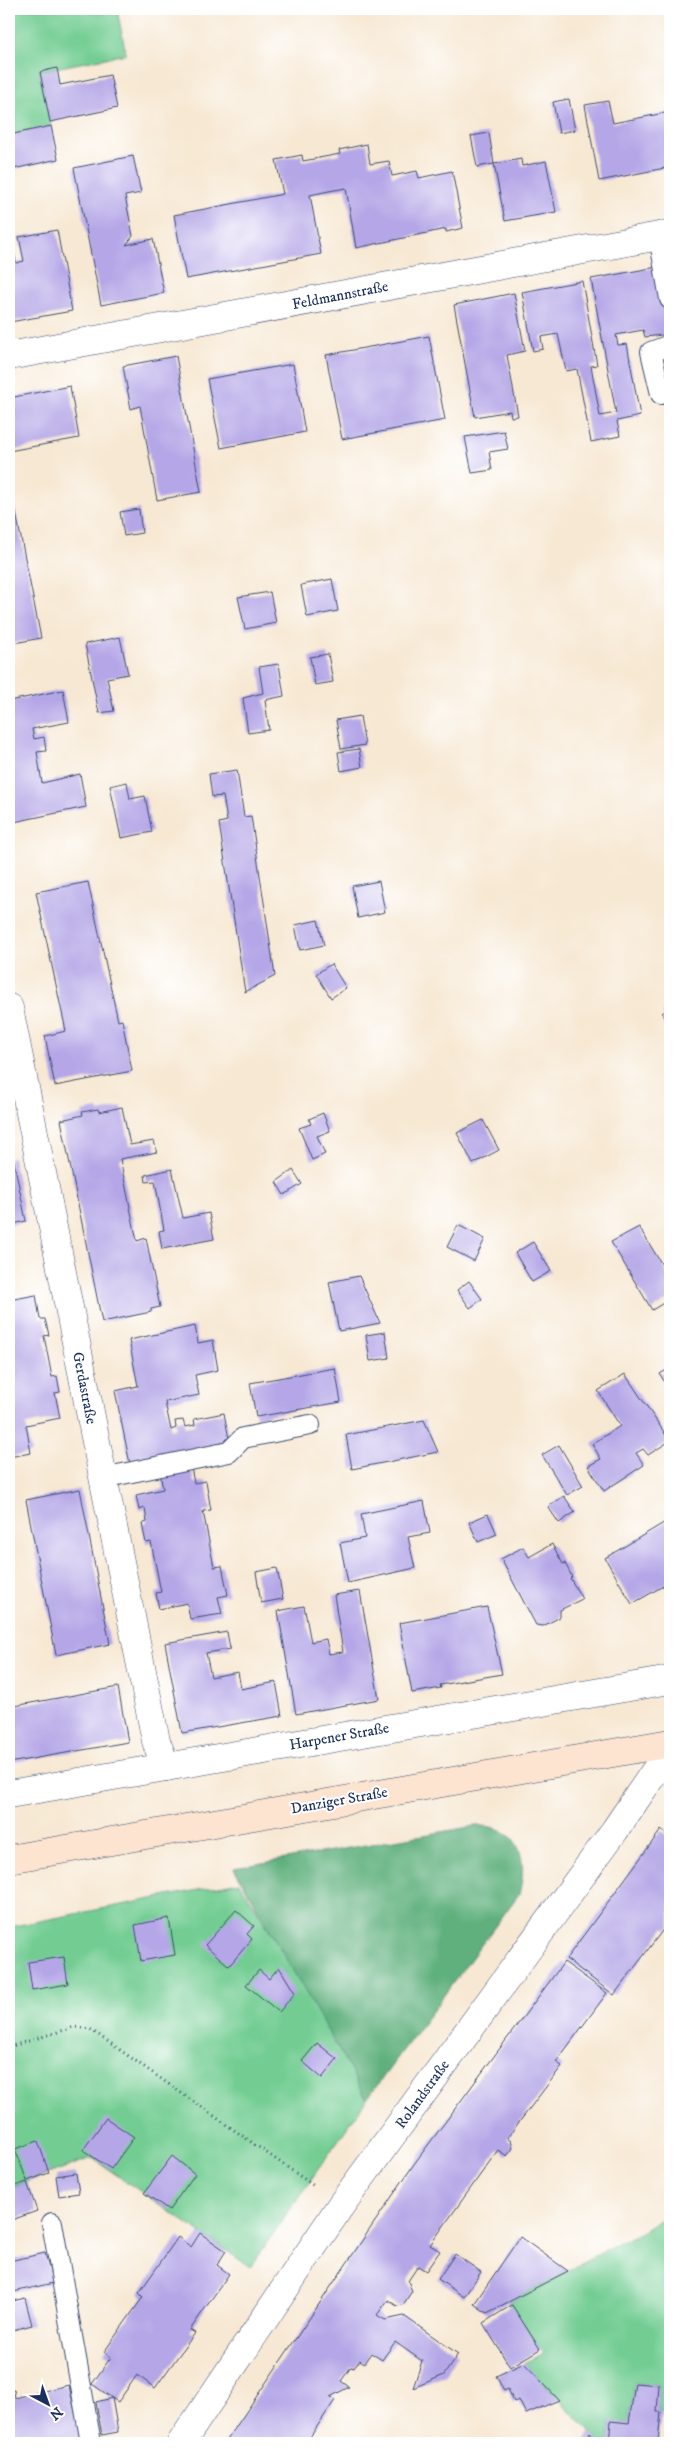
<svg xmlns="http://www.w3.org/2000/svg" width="679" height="2452" font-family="'IM FELL DW Pica',serif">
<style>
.green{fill:#73cd93;stroke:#477e78}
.forest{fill:#5eb07d;stroke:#3c706e}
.building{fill:#b5a7e7}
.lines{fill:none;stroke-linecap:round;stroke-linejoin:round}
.lane-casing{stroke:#3c4b70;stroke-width:22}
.street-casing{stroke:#3c4b70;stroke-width:29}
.secondary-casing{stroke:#3c4b70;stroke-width:29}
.path{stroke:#3c4b70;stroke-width:3;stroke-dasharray:1 4;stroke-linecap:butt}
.lane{stroke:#fff;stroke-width:20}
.street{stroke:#fff;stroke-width:28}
.secondary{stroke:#fde4d0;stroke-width:28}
.labels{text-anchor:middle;stroke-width:4;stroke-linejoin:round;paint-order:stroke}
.street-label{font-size:15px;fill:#1b2f5e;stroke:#fff}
</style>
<rect width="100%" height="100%" fill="#fff"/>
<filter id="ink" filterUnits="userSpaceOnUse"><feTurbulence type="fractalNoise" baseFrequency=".02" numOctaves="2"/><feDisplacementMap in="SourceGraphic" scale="10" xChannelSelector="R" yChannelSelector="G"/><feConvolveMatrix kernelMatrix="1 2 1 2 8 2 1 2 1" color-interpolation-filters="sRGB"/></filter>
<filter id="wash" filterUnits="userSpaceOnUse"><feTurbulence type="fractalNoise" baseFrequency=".0096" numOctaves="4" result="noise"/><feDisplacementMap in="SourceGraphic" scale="20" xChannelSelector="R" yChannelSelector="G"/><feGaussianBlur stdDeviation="1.12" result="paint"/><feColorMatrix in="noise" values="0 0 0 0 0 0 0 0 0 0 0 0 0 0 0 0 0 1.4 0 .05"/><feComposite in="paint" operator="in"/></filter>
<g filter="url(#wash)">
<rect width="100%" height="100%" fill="#f7e8d3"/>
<!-- green -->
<g class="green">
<polygon points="9,9 117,9 126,54 40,71 51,126 9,135"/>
<polygon points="239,1882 293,1968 367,2099 250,2267 92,2158 9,2188 9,1927"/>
<polygon points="670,2212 670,2413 657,2412 659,2385 635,2383 629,2423 611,2422 609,2443 601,2443 524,2363 543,2353 509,2302 652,2226"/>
</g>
<!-- forest -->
<path class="forest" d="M475,1826C519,1824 529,1857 519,1894L367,2099L234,1868Z"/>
<g id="blocks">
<!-- building -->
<g class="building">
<polygon points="57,68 60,85 110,75 117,108 50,122 40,72"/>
<polygon points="569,99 575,130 559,133 553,102"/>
<polygon points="608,101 613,123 670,112 670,167 599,181 585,105"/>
<polygon points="51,126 58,159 9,170 9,135"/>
<polygon points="489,133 494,164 477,167 471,136"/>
<polygon points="367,144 370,164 389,161 392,176 417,171 419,178 452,171 463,228 446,232 446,229 356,248 346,188 329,191 310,195 321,254 186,279 174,215 283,194 276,160 302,155 303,161 340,154 339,150"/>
<polygon points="133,156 141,193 125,196 133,236 126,245 153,239 164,293 101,305 74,168"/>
<polygon points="521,159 522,166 546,161 556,212 505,221 494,164"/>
<polygon points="57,230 72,311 10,322 9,252 14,252 16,263 24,261 19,237"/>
<polygon points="657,267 670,334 645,337 643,330 616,335 618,345 627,344 640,416 617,421 620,436 591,442 577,369 566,371 558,334 541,337 543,349 533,351 522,292 582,281 597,365 591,366 600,416 616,413 591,279"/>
<polygon points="514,293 525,351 507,355 518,416 511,417 510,411 475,417 454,305"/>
<polygon points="429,336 445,420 342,439 326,355"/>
<polygon points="176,356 201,492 157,500 140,406 131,409 123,366"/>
<polygon points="293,364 305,432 221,448 207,379"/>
<polygon points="70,386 79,438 9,451 9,398"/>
<polygon points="504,431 508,449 489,452 492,470 472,473 465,437"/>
<polygon points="13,498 41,638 9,644 9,499"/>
<polygon points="139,509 142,533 124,536 120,512"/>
<polygon points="332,579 338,611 307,617 301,585"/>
<polygon points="270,592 276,623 245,629 238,597"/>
<polygon points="120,637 128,674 107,678 114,711 99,713 85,644"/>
<polygon points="328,654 333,682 315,685 310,657"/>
<polygon points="279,664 284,696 265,700 269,730 248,733 243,698 263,693 259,667"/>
<polygon points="63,690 69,722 32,729 34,739 44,737 46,751 37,752 42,783 80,774 86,807 9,823 9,701"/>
<polygon points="360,716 365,745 341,749 336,720"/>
<polygon points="359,749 362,767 341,771 338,752"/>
<polygon points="237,770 244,817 251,816 275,976 245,992 219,823 227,821 223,796 212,797 209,774"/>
<polygon points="127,782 130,799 145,796 152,832 121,838 110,786"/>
<polygon points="379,881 385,912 358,918 352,886"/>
<polygon points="88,882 118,1021 122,1020 132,1071 55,1086 45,1036 66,1031 36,892"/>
<polygon points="318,920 324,945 300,950 295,925"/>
<polygon points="331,964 346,988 331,998 316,974"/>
<polygon points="670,1008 670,1027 662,1013"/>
<polygon points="122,1107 130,1145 154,1141 157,1152 120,1159 137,1241 146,1238 160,1307 151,1309 151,1312 102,1322 61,1120 83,1115 82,1112 98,1109 99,1112"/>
<polygon points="323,1113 330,1131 317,1136 325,1154 312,1160 299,1128 311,1124 309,1119"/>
<polygon points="483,1120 499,1150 473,1164 457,1133"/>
<polygon points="13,1157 26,1221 9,1225 9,1158"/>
<polygon points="172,1169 183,1218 209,1213 214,1239 162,1249 159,1231 164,1230 155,1181 146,1182 145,1175"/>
<polygon points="293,1170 302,1184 284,1195 276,1182"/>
<polygon points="458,1225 485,1239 474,1261 447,1247"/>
<polygon points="639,1227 670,1278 670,1299 652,1310 611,1242"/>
<polygon points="533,1242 551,1271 532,1282 515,1253"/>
<polygon points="359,1276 380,1323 339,1331 329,1282"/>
<polygon points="469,1281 482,1299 470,1308 457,1290"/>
<polygon points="36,1295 40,1319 45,1319 49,1335 44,1336 52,1377 57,1376 60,1392 55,1393 60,1418 26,1425 31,1453 9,1457 9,1300"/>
<polygon points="195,1326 198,1343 213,1340 218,1370 195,1375 199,1395 165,1402 171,1430 176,1428 175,1421 183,1420 185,1427 195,1425 194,1419 224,1413 230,1444 130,1464 115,1391 138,1386 129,1340"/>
<polygon points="385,1332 389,1358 370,1361 366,1335"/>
<polygon points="335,1368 341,1402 256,1417 250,1383"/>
<polygon points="670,1368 670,1392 660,1374"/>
<polygon points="625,1374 670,1441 648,1455 643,1449 636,1453 644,1465 604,1491 588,1466 601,1459 592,1444 620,1426 598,1391"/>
<polygon points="424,1420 438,1452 352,1469 346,1435"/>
<polygon points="559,1445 583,1486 567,1495 542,1455"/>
<polygon points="191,1467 194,1483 206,1481 211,1510 203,1511 214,1567 222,1566 228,1595 218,1597 222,1614 190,1619 187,1603 159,1609 156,1593 161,1592 151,1542 146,1543 142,1524 147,1522 145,1508 139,1510 136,1495 163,1489 160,1473"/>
<polygon points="80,1489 110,1644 56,1655 26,1500"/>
<polygon points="564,1496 575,1512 559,1523 548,1507"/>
<polygon points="424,1501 430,1533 408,1537 415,1568 348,1583 340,1543 365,1538 361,1514"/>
<polygon points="488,1514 497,1534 478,1542 469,1522"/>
<polygon points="670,1516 670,1582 632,1604 605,1558 667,1521"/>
<polygon points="552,1544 563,1564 565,1563 572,1577 570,1578 582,1599 560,1610 560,1617 543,1626 536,1625 501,1559 523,1547 529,1557"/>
<polygon points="277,1568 283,1599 261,1603 256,1572"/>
<polygon points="360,1591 379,1699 296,1714 278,1611 304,1606 311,1642 326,1639 329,1654 343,1652 334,1595"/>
<polygon points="487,1607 502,1674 440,1685 441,1688 412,1693 399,1623"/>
<polygon points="227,1632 230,1649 206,1653 211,1677 238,1672 241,1689 276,1682 282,1716 182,1733 165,1643"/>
<polygon points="118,1687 128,1742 9,1763 9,1707"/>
<polygon points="661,1830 670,1837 670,1926 668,1929 665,1927 614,1995 566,1959"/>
<polygon points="236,1910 254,1926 247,1934 252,1939 229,1966 205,1945"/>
<polygon points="169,1918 175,1955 141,1961 135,1925"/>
<polygon points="64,1957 68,1984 32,1990 28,1962"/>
<polygon points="564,1962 607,1993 556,2062 562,2066 507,2138 511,2141 513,2148 507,2156 498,2150 430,2245 440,2251 426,2271 418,2266 408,2281 412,2291 403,2305 397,2306 388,2300 377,2315 385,2320 404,2316 458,2354 444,2375 413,2388 422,2361 395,2342 382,2360 371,2353 364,2363 360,2360 354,2368 351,2367 341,2381 349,2387 330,2397 335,2400 306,2443 225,2443 414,2164"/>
<polygon points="279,1967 295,1993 279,2012 246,1985 259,1970 269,1979"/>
<polygon points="317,2043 337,2059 322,2078 302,2061"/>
<polygon points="106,2118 134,2137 111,2169 83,2150"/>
<polygon points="38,2141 49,2173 27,2181 15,2149"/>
<polygon points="172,2156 195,2174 169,2210 144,2193"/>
<polygon points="76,2173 79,2193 59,2196 56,2176"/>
<polygon points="27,2182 37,2211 9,2221 9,2188"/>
<polygon points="200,2233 226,2251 217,2265 229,2274 190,2330 195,2333 155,2388 137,2375 118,2402 112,2398 118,2432 102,2435 96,2402 112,2398 92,2384 111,2357 104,2352 143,2297 139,2293 178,2237 191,2247"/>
<polygon points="520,2237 568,2271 487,2313 474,2304"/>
<polygon points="45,2253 53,2283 9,2293 9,2261"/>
<polygon points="455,2254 481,2272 464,2297 438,2279"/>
<polygon points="25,2298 32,2325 9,2331 9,2302"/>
<polygon points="512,2305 540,2349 510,2367 483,2323"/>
<polygon points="524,2363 559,2400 526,2414 519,2400 514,2402 508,2389 504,2391 496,2376"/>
<polygon points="635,2383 659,2385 657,2412 661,2412 658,2443 609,2443 611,2421 629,2423"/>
<polygon points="69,2385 82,2443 26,2443 25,2439 9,2443 9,2391 14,2390 15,2398"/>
<polygon points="590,2432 601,2443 585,2443"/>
</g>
</g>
</g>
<g filter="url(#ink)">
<use href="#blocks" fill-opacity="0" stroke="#3c4b70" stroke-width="1"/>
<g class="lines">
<defs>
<g id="lane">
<polyline points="659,236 670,299"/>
<polyline points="661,394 651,352 670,345"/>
<polyline points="103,1478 229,1452 243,1438 310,1425"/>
<polyline points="52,2223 91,2443"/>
</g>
<g id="street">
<polyline points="9,356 670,234"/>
<polyline points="9,1008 156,1741 166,1767"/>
<polyline points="9,1794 670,1680"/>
<polyline points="181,2443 341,2205 615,1830 670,1749"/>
</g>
<polyline id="secondary" points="9,1859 670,1743"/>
</defs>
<!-- lane casing -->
<use href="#lane" class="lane-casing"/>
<!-- street casing -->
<use href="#street" class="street-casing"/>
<!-- secondary casing -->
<use href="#secondary" class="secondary-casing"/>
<!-- path -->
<polyline class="path" points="9,2047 74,2027 90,2029 314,2186"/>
<!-- lane -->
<use href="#lane" class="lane"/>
<!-- street -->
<use href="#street" class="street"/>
<!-- secondary -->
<use href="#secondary" class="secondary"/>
</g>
</g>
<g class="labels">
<!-- street labels -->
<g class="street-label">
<text transform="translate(340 295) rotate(-11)" y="5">Feldmannstraße</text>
<text transform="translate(85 1388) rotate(79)" y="5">Gerdastraße</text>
<text transform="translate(339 1736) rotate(-10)" y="5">Harpener Straße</text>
<text transform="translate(339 1800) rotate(-10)" y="5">Danziger Straße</text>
<text transform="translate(422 2094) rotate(-54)" y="5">Rolandstraße</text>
</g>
</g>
<!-- margin -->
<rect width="679" height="2452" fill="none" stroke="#fff" stroke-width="30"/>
<!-- north arrow -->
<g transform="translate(48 2404) rotate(139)" stroke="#ffffff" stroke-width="4" paint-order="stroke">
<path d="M0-4L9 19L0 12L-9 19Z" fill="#1b2f5e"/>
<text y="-8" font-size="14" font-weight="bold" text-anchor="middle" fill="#1b2f5e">N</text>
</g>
</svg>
